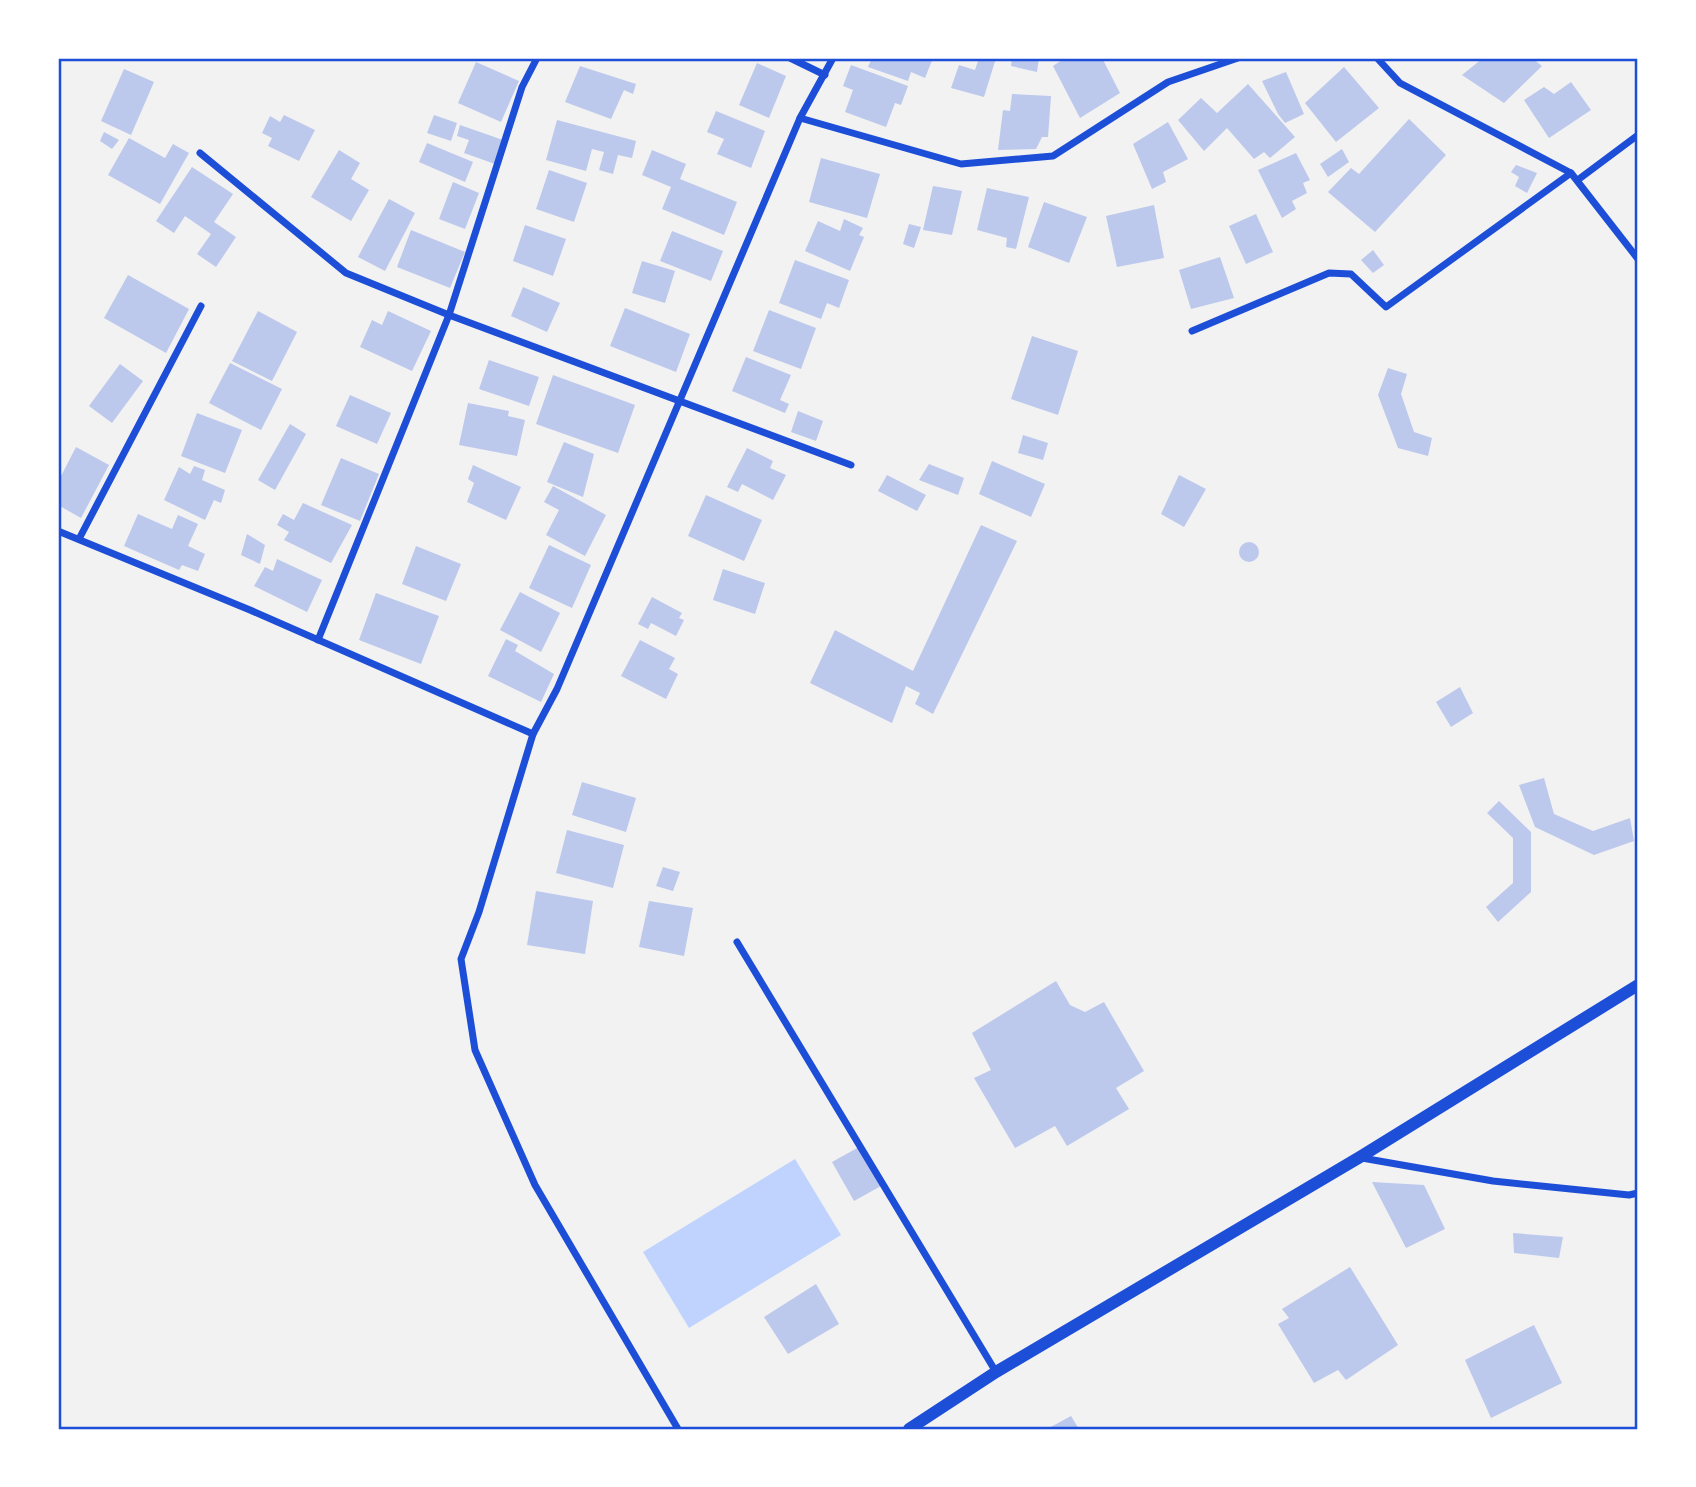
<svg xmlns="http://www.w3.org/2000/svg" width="1696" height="1487" font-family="Figtree,sans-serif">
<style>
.water{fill:#bfd3fe}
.building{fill:#bdc9ec}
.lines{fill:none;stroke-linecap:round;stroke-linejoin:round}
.minor{stroke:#1d4ed8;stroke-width:7}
.tertiary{stroke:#1d4ed8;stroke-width:12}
.neatline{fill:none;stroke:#1d4ed8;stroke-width:2.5}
</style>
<rect width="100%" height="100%" fill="#f2f2f2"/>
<!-- water -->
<polygon class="water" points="795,1159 841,1235 689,1328 643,1252"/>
<!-- building -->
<g class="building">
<polygon points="872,58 933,58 925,78 911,72 908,81 868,67"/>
<polygon points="979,58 996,58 984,97 951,88 959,65 975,70"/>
<polygon points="1012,58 1039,58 1037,72 1011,66"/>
<polygon points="1065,58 1102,58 1120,93 1080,118 1053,66"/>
<polygon points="1483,58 1532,58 1542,66 1504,103 1462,75"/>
<polygon points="476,62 519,81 501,122 458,103"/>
<polygon points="757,63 786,76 769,118 739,105"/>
<polygon points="851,65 908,86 901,105 895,103 886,127 845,112 853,90 843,86"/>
<polygon points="580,66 636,84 633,94 624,90 611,119 565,102"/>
<polygon points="1344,67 1379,108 1336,142 1305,103"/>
<polygon points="124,69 154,82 131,135 101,121"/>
<polygon points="1286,72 1304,114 1285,123 1278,114 1262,81"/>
<polygon points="1571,82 1591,110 1549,138 1524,100 1544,87 1554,94"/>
<polygon points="1248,84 1295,137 1270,158 1264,152 1254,159 1227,128 1204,151 1178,120 1201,98 1217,113"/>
<polygon points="1012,94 1051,96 1048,137 1042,137 1036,149 998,150 1003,110 1010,111"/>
<polygon points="716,111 765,131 751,168 717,154 724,139 707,132"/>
<polygon points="284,115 315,130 299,161 268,146 272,138 262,133 270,116 280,122"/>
<polygon points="434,115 457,123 451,141 427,133"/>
<polygon points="1409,119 1446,155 1375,232 1328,192 1351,168 1359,174"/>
<polygon points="557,120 636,141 632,158 618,155 613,174 599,170 604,152 592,149 586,171 546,160"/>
<polygon points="1168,122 1188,159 1163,172 1166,182 1152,189 1133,144"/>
<polygon points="460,125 503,140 495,164 464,153 469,140 457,136"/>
<polygon points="104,132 119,140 112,149 100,141"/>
<polygon points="129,138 165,158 173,144 189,153 160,204 108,175"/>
<polygon points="427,143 473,162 465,182 419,162"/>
<polygon points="1342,149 1349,162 1328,177 1320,164"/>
<polygon points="339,150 360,163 351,179 369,190 351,221 311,197"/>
<polygon points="652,150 686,164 680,179 737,202 724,235 662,209 671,187 642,175"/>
<polygon points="1296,153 1310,180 1303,183 1307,193 1292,201 1296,209 1282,218 1258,170"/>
<polygon points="821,158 880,174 867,218 809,202"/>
<polygon points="1516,165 1537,173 1527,193 1515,186 1519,177 1511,172"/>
<polygon points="192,167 233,194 214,222 236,237 216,267 197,254 211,234 185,216 174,233 156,221"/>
<polygon points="549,170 587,183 574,222 536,209"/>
<polygon points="453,182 479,193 465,229 439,219"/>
<polygon points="933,186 962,191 952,235 923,230"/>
<polygon points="987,188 1029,197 1016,249 1006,247 1007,238 977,230"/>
<polygon points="389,199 415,213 385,271 358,257"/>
<polygon points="1044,202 1087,217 1069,263 1028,247"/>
<polygon points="1154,205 1164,258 1117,267 1106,216"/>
<polygon points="1256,214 1273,252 1246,264 1229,226"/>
<polygon points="844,219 863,228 859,235 864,237 850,271 805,251 818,221 840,231"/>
<polygon points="909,224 921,227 914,248 903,244"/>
<polygon points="525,225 566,239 553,276 513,261"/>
<polygon points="411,230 465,252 450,288 397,267"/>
<polygon points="672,231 723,251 711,281 660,261"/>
<polygon points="1373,250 1384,265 1373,273 1361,260"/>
<polygon points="1220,257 1234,298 1191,309 1179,270"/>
<polygon points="795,260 849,280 839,308 827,303 821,319 779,303"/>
<polygon points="642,261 675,271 665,303 632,293"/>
<polygon points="128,275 189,309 166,353 104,318"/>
<polygon points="523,287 560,303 547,332 511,316"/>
<polygon points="625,308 690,334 676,372 610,346"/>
<polygon points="769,310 816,328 801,369 753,351"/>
<polygon points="258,311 297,332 272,381 232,361"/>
<polygon points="388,311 431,331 412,371 360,347 372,320 382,325"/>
<polygon points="1032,336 1078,351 1058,415 1011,399"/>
<polygon points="746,357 791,375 780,400 789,404 785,413 732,391"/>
<polygon points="489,360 539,377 529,406 479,389"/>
<polygon points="230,363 282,389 261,430 209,403"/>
<polygon points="120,364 143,381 112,423 89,406"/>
<polygon points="1388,368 1407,374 1401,394 1414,432 1432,438 1428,456 1398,448 1378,395"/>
<polygon points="553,375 635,405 618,453 536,424"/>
<polygon points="350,395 391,413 377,444 336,426"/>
<polygon points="468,403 509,411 508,416 525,420 517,456 459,445"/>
<polygon points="798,411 823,421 816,441 791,432"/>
<polygon points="197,413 242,430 225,473 181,456"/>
<polygon points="290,424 306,434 275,490 258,480"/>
<polygon points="1023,435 1048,443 1043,460 1018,453"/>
<polygon points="564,442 594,454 583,497 547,482"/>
<polygon points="76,447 109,465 81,518 58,505 58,482"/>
<polygon points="747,448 773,461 770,468 786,475 773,500 742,484 738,492 727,487"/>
<polygon points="341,458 379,474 360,521 321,505"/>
<polygon points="992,461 1045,484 1031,517 979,494"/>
<polygon points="929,464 964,478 958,495 919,480"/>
<polygon points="473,465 521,487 506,520 467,502 474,483 468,479"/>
<polygon points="194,466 205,470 202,480 225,490 221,503 214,500 205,520 164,500 179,467 190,474"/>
<polygon points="887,475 926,495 917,511 878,491"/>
<polygon points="1179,475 1206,489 1184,527 1161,514"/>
<polygon points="553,486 606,515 585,556 546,535 559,510 544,502"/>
<polygon points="706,495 762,520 744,561 688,536"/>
<polygon points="303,503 352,525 331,563 284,540 289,532 277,525 283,514 294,520"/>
<polygon points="138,514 172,529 178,515 198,524 188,546 205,554 198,571 182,565 179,570 124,546"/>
<polygon points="981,525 1017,541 933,714 915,704 920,693 906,686 892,723 810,683 835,630 913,671"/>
<polygon points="247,534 265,545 260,564 241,555"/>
<circle cx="1249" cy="552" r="10"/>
<polygon points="549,545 591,565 572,608 529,588"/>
<polygon points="416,546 461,564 446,601 402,584"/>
<polygon points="277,559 322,580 307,612 254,586 265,567 273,571"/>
<polygon points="723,569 765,583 755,614 713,600"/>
<polygon points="520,592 560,613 541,652 500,630"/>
<polygon points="376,593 439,616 421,664 359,640"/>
<polygon points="652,597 682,613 679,618 684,620 676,636 651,623 648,629 638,624"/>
<polygon points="506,639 518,645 515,651 554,674 541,702 488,676"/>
<polygon points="640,640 675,658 669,669 678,674 666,699 621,676"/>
<polygon points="1460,687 1473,713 1451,727 1436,702"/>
<polygon points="1544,778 1554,814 1593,831 1630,818 1634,841 1594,855 1535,827 1519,785"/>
<polygon points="582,782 636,798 626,832 572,815"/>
<polygon points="1499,801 1531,832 1531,892 1498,922 1486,907 1513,883 1513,838 1487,813"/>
<polygon points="567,830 624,845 613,888 556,873"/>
<polygon points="663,867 680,872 673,891 656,886"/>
<polygon points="536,891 593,901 585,954 527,945"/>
<polygon points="649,901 693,908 684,956 639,947"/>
<polygon points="1056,981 1070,1005 1085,1012 1104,1002 1144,1071 1116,1088 1129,1109 1067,1146 1055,1126 1015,1148 974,1078 991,1070 972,1033"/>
<polygon points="859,1147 881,1186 854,1201 832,1162"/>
<polygon points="1372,1182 1424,1185 1445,1229 1406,1248"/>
<polygon points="1513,1233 1563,1237 1559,1258 1514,1253"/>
<polygon points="1350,1267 1398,1345 1346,1380 1338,1370 1314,1383 1278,1324 1289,1318 1282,1309"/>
<polygon points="816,1284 839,1324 788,1354 764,1317"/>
<polygon points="1534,1325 1562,1383 1491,1418 1465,1360"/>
<polygon points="1071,1416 1079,1429 1047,1429"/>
</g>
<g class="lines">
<!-- minor -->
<g class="minor">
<polyline points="790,58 825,75"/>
<polyline points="1377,58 1400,83 1571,173 1638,259"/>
<polyline points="800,118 961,164 1053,156 1168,82 1238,58"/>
<polyline points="200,153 346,273 449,315 851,465"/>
<polyline points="1579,179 1638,135"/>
<polyline points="1192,331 1329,273 1351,274 1386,307 1571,173"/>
<polyline points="58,531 250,610 533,734"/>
<polyline points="79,539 201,306"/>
<polyline points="318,640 449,315 522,87 537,58"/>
<polyline points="737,942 996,1372"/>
<polyline points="1362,1158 1493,1181 1629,1195 1638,1193"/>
<polyline points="678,1429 535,1185 475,1050 461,959 479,912 533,734 557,689 800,118 833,58"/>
</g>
<!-- tertiary -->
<polyline class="tertiary" points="909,1429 996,1372 1360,1157 1638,985"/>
</g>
<!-- border -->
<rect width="1696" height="1487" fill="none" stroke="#ffffff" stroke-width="119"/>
<rect x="60" y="60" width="1576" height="1368" class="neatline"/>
</svg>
